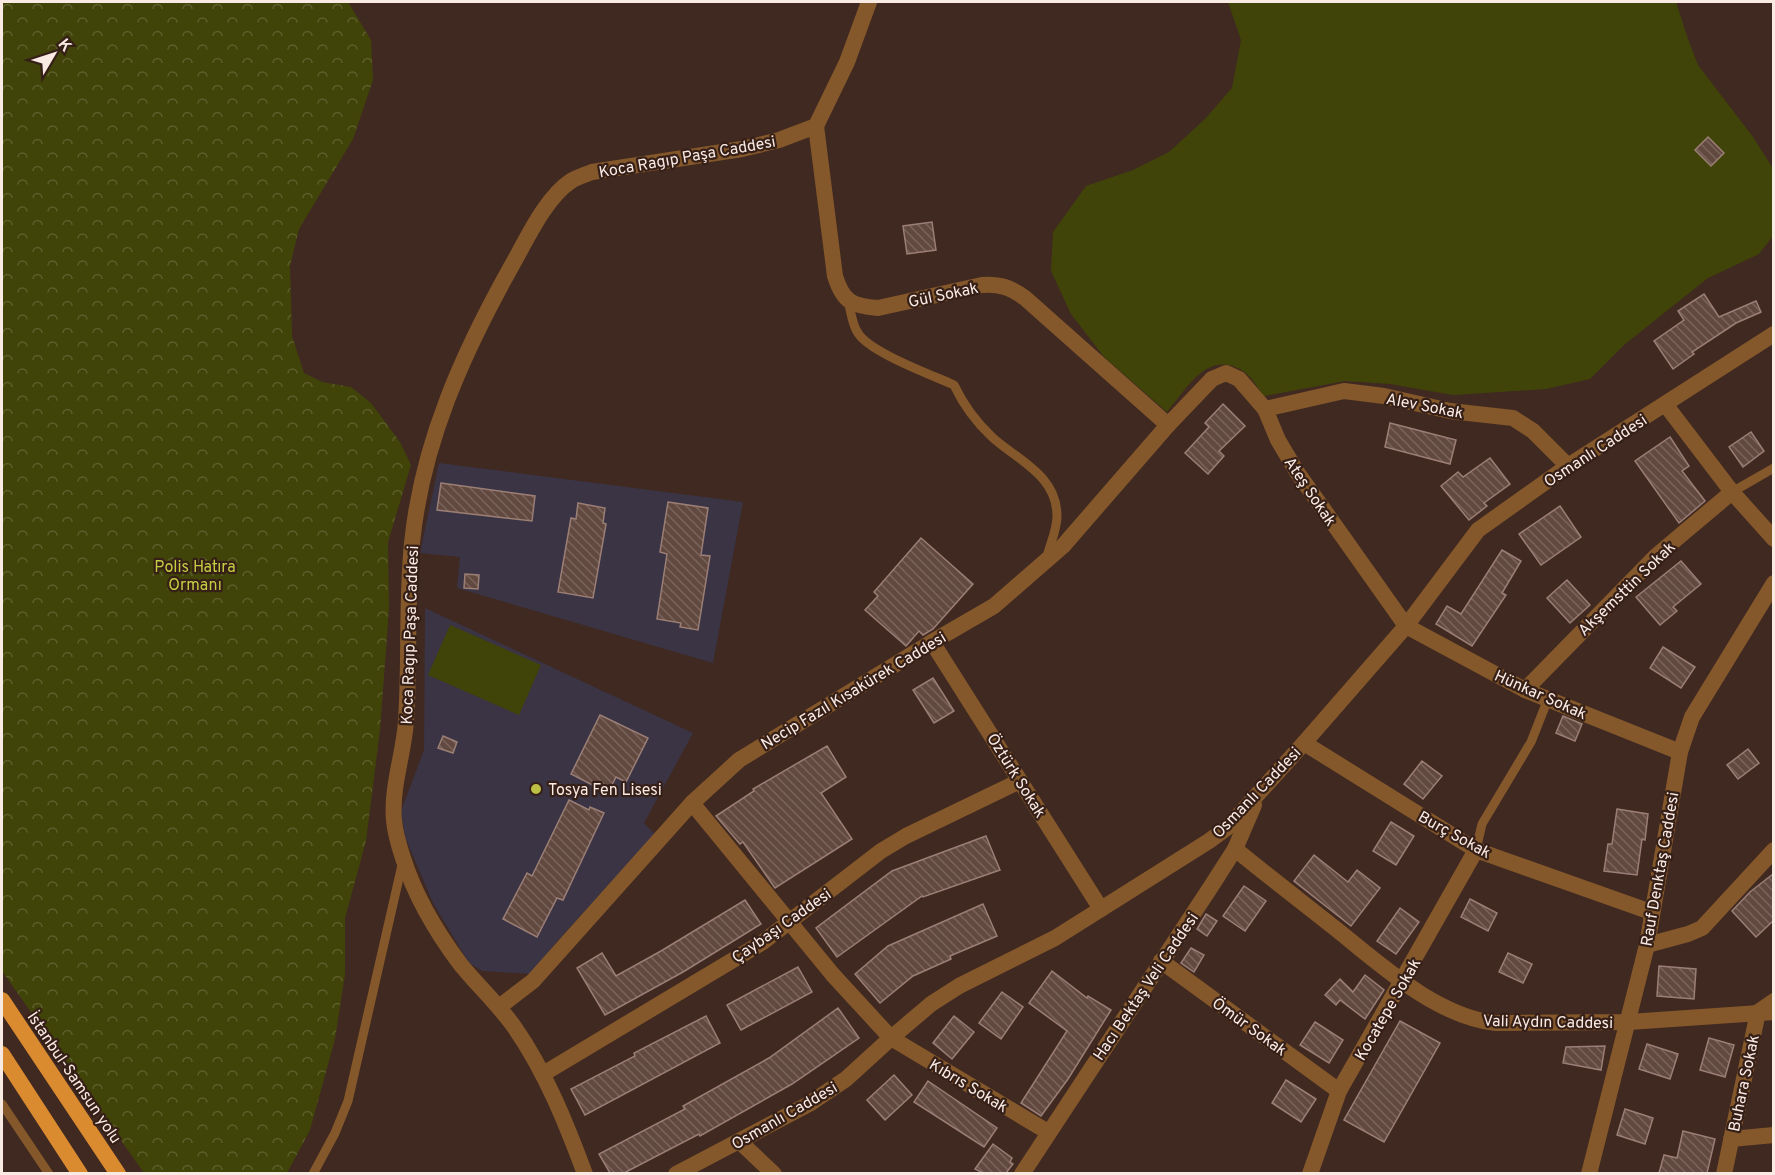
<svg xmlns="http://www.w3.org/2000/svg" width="1775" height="1175" font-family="Overpass,sans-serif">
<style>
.education{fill:#3a3444}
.green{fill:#404408}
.forest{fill:url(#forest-crowns)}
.building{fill:url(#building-back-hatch);stroke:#9b7f76;stroke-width:1.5}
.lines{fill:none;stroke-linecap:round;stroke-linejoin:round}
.service{stroke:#84582a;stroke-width:9}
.minor{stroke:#84582a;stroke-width:16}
.tertiary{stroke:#84582a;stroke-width:16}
.trunk{stroke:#da8b2f;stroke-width:16}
.poi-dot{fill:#bcc044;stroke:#351f17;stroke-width:2}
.labels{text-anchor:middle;stroke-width:4.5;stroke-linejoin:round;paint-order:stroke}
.street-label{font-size:16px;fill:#f9eae4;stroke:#351f17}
.park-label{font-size:16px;fill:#c4ce43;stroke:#351f17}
.poi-label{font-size:16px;fill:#f9eae4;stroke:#351f17;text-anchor:start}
</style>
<defs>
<pattern id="forest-crowns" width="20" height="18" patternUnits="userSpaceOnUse" patternTransform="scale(1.5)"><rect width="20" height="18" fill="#404408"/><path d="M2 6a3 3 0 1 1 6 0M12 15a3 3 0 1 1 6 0" fill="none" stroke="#5c5f2c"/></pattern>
<pattern id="building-back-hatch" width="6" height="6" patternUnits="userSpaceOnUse" patternTransform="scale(1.5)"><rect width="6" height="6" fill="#624940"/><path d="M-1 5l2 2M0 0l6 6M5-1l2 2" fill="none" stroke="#79635b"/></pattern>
</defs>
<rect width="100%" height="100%" fill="#402921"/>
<!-- education -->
<g class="education">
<polygon points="439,463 743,502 713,663 457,588 460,557 420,553"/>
<polygon points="425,608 693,733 644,823 655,834 554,945 531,974 482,971 469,963 433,903 405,837 401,811 424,750"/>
</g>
<!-- green -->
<g class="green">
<path d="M1228,2H1676L1688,39L1698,65L1753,137L1772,167L1773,172V236L1759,254L1708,278L1624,345L1590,379L1546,389L1453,395L1390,384L1345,381L1264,396C1258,388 1251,376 1243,371C1207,349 1187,389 1167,412L1104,357L1071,314L1051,271L1053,232L1086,186L1133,170L1169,152L1205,119L1232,88L1241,40Z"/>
<polygon points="450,625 541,665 519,715 428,675"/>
</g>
<!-- forest -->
<polygon class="forest" points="2,2 348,2 371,40 373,80 353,139 299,229 290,266 292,336 304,373 322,382 351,387 371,403 400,442 411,465 388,542 389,609 380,730 366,841 345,918 345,974 335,1039 310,1130 287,1173 144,1173 2,971"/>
<!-- building -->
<g class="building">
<polygon points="1708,137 1724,153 1711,166 1695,150"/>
<polygon points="932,222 936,250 907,254 903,226"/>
<polygon points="1704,294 1719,317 1756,301 1761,312 1736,323 1692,352 1694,354 1673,369 1654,341 1684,320 1678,311"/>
<polygon points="1223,404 1245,426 1219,451 1224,456 1208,474 1185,453 1209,427 1205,423"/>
<polygon points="1390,423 1456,440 1450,464 1385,447"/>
<polygon points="1751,432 1764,451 1743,467 1729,447"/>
<polygon points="1670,437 1689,466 1682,471 1705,501 1679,523 1635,461"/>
<polygon points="1490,458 1510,484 1484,503 1487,506 1469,520 1441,486 1458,472 1463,477"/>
<polygon points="441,483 535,496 532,521 437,510"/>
<polygon points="668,502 708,508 701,555 710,556 698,630 680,627 681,623 657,619 667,554 660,552"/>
<polygon points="578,503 605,508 603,523 606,524 593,598 558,592 571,518 576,519"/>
<polygon points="1560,506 1581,537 1541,565 1519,534"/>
<polygon points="921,538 973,584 933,629 923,635 919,631 906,646 865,610 878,596 874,592"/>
<polygon points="1502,550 1521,561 1502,593 1506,595 1472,646 1436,624 1447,606 1461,614"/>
<polygon points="1681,561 1701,584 1673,607 1677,611 1660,625 1636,597"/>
<polygon points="465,574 479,575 478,589 464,588"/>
<polygon points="1567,580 1590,605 1570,623 1547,598"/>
<polygon points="1663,647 1695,667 1681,688 1650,668"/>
<polygon points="933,678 954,711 934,723 913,690"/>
<polygon points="600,715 648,738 626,782 616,777 608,793 571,774"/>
<polygon points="1563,716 1582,724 1575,741 1556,733"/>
<polygon points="443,736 457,742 453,753 438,748"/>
<polygon points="827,746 846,777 821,793 852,839 775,888 743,842 740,844 716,816 754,791 753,789"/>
<polygon points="1748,749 1759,763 1738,779 1727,765"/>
<polygon points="1422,761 1442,776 1423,799 1404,784"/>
<polygon points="569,800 589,810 590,807 604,813 563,900 557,898 537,937 503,919 527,873 532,876"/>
<polygon points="1617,809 1648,814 1645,840 1642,839 1637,875 1604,871 1608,844 1612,844"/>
<polygon points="1391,822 1414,836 1396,865 1373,851"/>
<polygon points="986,836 1000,870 923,897 922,896 837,957 816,928 892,871"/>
<polygon points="1314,855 1348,882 1357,870 1380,888 1351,926 1294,881"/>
<polygon points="1773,874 1773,921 1756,937 1732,911 1750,892"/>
<polygon points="1244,886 1266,901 1245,931 1223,916"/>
<polygon points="1470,899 1497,913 1488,931 1461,917"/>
<polygon points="745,900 761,924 683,972 605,1015 577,968 602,953 616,976 661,951"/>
<polygon points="983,904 997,936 950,956 951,959 913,976 880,1003 855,974 888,946"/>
<polygon points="1400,908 1419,922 1396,954 1377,941"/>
<polygon points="1206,914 1217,921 1207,936 1197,929"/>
<polygon points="1191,948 1204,955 1194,972 1181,963"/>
<polygon points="1508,953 1532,964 1523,983 1499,972"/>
<polygon points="1659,966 1696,969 1694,999 1657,996"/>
<polygon points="798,967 812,992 741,1030 727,1005"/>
<polygon points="1052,971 1087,998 1088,996 1111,1010 1068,1079 1041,1116 1021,1103 1067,1031 1029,1003"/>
<polygon points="1365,975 1384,990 1365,1019 1340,1000 1336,1005 1325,995 1340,979 1353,992"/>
<polygon points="1002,992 1023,1007 1001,1039 979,1023"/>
<polygon points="838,1008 859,1038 792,1084 700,1136 699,1134 624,1173 610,1173 599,1154 685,1109 683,1106 769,1058"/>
<polygon points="706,1016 720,1043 585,1115 571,1089 635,1056 634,1053"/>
<polygon points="954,1016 974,1032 952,1059 933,1043"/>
<polygon points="1400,1021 1440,1043 1384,1142 1344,1120"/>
<polygon points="1315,1022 1343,1040 1329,1063 1300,1045"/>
<polygon points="1709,1038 1734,1045 1725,1077 1700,1070"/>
<polygon points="1647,1044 1678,1054 1670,1079 1639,1069"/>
<polygon points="1605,1046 1601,1070 1563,1063 1566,1047"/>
<polygon points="894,1075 912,1095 885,1120 867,1100"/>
<polygon points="1286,1080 1316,1099 1301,1122 1272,1103"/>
<polygon points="928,1081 997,1128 984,1147 914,1102"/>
<polygon points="1625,1109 1653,1118 1645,1144 1617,1135"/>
<polygon points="1683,1131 1715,1139 1707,1173 1659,1173 1664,1155 1677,1158"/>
<polygon points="993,1144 1012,1158 1010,1162 1013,1164 1006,1173 983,1173 975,1169"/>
</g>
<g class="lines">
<!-- service -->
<g class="service">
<path d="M848,301C851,311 852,325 858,333C869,352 932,375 954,385C963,404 976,422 992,437C1017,460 1057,475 1057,516C1057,530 1050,544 1047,557"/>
<polyline points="1732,492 1774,468"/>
<polyline points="1476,850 1482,824 1531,742 1548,699"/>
<polyline points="2,1104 49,1174"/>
<polyline points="313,1174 335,1133 348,1101 402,865"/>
</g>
<!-- minor -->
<g class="minor">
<path d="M816,126L835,276C843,302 852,306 878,308L982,285C1000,284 1010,287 1025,298L1168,425"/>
<polyline points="1212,379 1226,373 1239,379 1265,409 1278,440 1297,472 1406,626 1525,690 1680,752"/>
<polyline points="1265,409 1344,391 1384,396 1450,411 1513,418 1533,431 1568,466"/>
<polyline points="932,642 1101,909"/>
<polyline points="1525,690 1656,556 1732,492"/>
<polyline points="1304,743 1476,850 1651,912"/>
<polyline points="692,803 833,975 891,1038 1048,1132"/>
<polyline points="1647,945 1688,934 1702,928 1774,850"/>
<polyline points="1161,961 1339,1091"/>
<polyline points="1731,1139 1774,1135"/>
<polyline points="1310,1174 1339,1091 1476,850"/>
<polyline points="1724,1174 1758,1012 1774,1001"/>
</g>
<!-- tertiary -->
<g class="tertiary">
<polyline points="1665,404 1732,492 1774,539"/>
<path d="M1235,849C1268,876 1302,902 1336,929C1381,965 1437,1017 1496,1023L1629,1022L1774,1012"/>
<polyline points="499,1007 533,981 692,803 739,760 932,642 994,606 1063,546 1168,425 1212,379"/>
<polyline points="543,1074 763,942 881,851 906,836 1020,781"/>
<polyline points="739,1141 774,1174"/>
<path d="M585,1174C566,1123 546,1073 515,1028C499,1005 479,987 461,965C437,933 415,896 403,858C399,846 395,832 394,820C391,787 404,753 406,721C410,661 406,602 412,543C422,443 463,353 511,267C526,241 545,198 571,181C577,177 585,175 592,172L742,149L779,140L816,126L847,62L869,2"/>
<polyline points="676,1174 809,1104 846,1079 891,1038 931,1004 959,986 1055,938 1209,841 1228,827 1304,743 1406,626 1478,530 1568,466 1774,334"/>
<polyline points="1022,1174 1212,885 1235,849 1254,805"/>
<polyline points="1589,1174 1647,945 1680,752 1692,717 1774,583"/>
</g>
<!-- trunk -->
<g class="trunk">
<polyline points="2,1000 118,1174"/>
<polyline points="2,1054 80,1174"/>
</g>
</g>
<!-- markers -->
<circle class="poi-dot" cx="536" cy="789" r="6"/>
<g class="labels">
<!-- street labels -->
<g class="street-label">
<text transform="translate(687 156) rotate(-10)" y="6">Koca Ragıp Paşa Caddesi</text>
<text transform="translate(943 294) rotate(-12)" y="6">Gül Sokak</text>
<text transform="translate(1425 405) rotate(11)" y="6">Alev Sokak</text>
<text transform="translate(1595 450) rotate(-33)" y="6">Osmanlı Caddesi</text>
<text transform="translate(1311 491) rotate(56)" y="6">Ateş Sokak</text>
<text transform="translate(1626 588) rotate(-44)" y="6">Akşemsttin Sokak</text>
<text transform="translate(409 635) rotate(-88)" y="6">Koca Ragıp Paşa Caddesi</text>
<text transform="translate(853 690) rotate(-31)" y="6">Necip Fazıl Kısakürek Caddesi</text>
<text transform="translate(1541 694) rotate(24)" y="6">Hünkar Sokak</text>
<text transform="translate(1017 775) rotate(58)" y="6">Öztürk Sokak</text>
<text transform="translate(1256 792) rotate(-46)" y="6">Osmanlı Caddesi</text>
<text transform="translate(1455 834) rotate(29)" y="6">Burç Sokak</text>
<text transform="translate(1659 869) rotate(-80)" y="6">Rauf Denktaş Caddesi</text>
<text transform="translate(781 925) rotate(-35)" y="6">Çaybaşı Caddesi</text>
<text transform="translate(1145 986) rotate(-56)" y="6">Hacı Bektaş Veli Caddesi</text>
<text transform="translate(1387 1009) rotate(-60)" y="6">Kocatepe Sokak</text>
<text transform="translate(1548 1021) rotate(1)" y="6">Vali Aydın Caddesi</text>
<text transform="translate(1250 1026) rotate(36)" y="6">Ömür Sokak</text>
<text transform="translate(75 1077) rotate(56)" y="6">İstanbul-Samsun yolu</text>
<text transform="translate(1743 1083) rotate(-78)" y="6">Buhara Sokak</text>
<text transform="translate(969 1085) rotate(31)" y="6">Kıbrıs Sokak</text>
<text transform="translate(784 1115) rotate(-30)" y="6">Osmanlı Caddesi</text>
</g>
<!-- park labels -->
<g class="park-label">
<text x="195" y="572">Polis Hatıra<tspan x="195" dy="18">Ormanı</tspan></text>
</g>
<!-- poi labels -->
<g class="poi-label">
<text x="548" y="795">Tosya Fen Lisesi</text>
</g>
</g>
<!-- border -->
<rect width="1775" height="1175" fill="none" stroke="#f9eae4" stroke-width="6"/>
<!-- north arrow -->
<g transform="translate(54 54) rotate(51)" stroke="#351f17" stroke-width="4.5" paint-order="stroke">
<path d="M0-4.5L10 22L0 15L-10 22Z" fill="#f9eae4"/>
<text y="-9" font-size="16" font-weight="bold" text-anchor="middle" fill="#f9eae4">K</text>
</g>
</svg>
